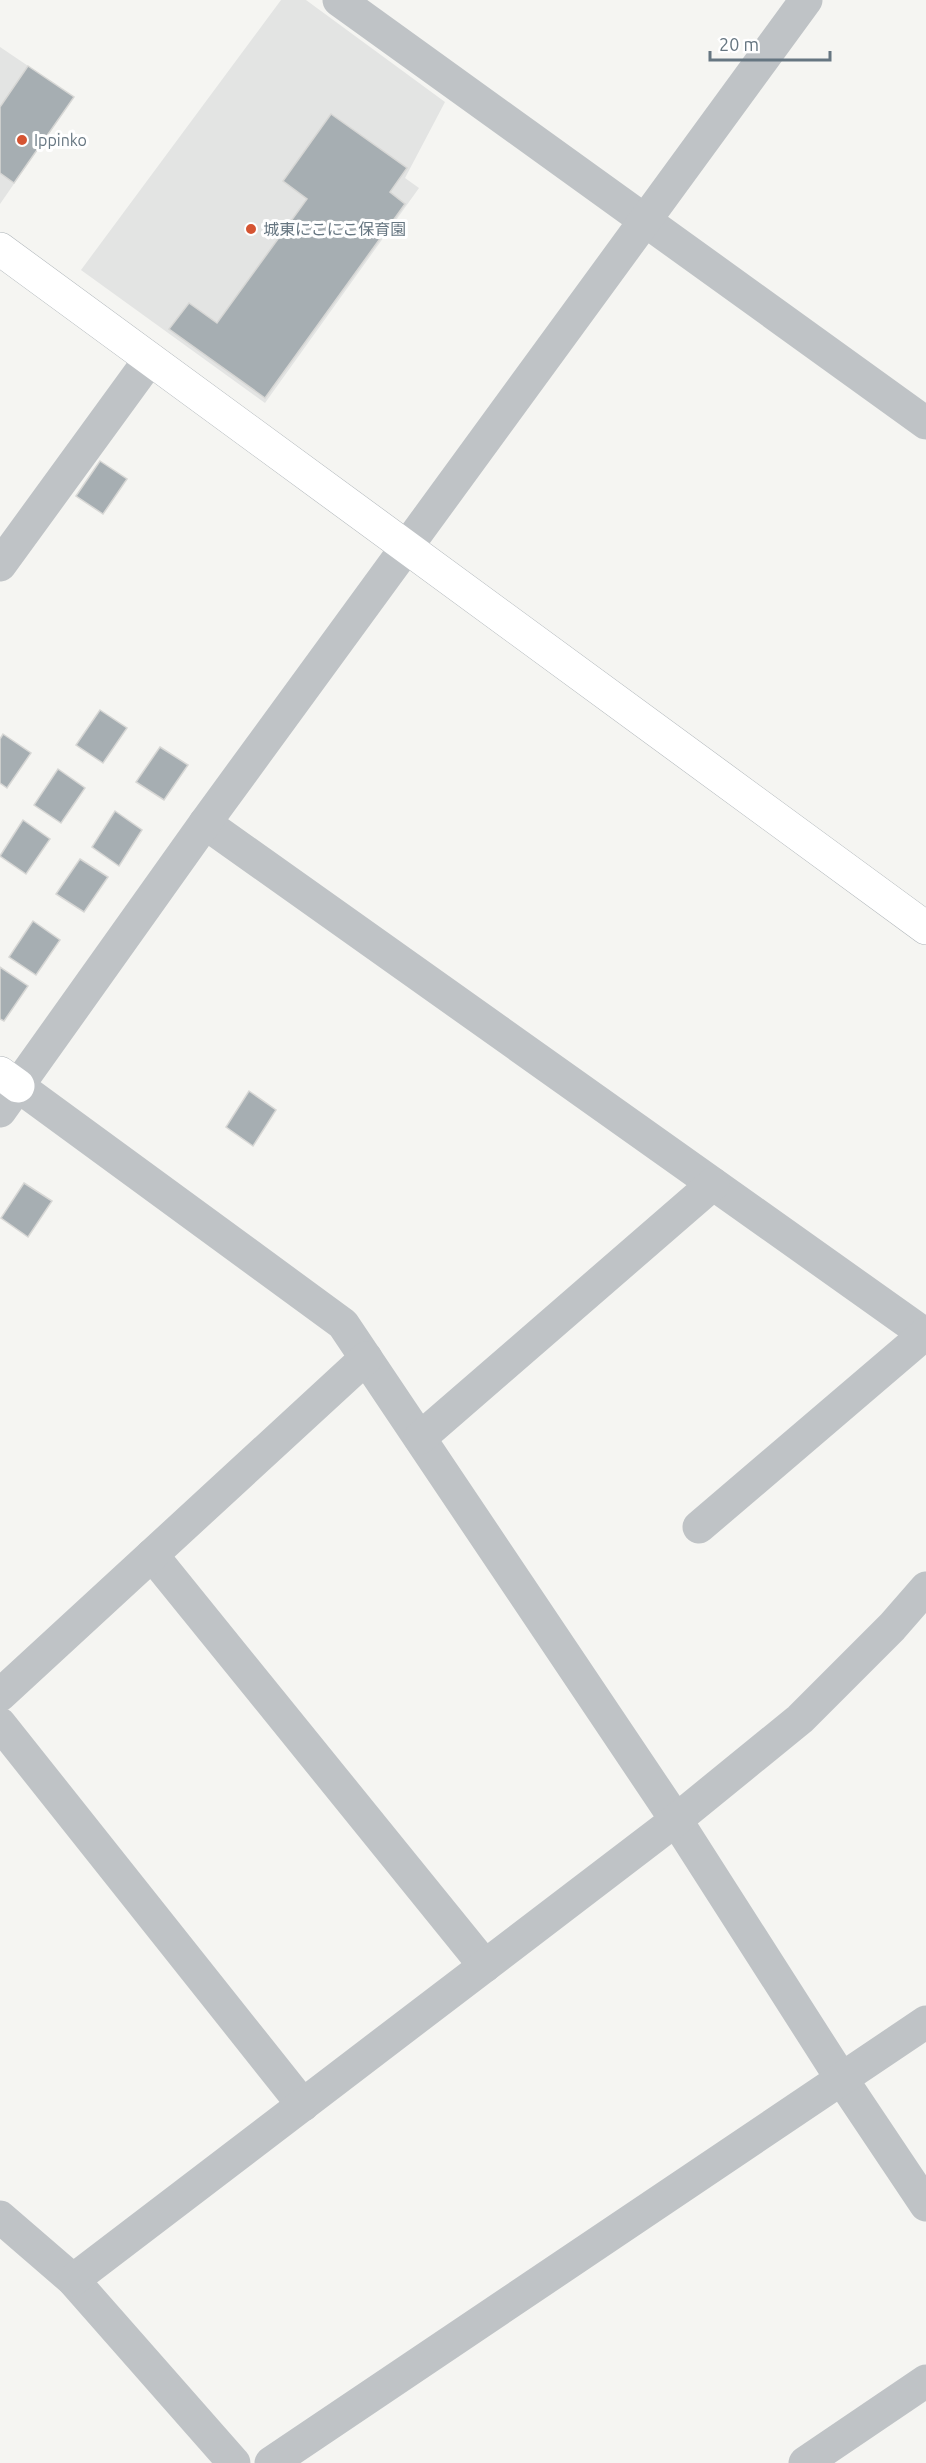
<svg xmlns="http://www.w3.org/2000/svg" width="926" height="2463" font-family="Ubuntu,'Noto Sans JP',sans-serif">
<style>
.built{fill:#e3e4e3}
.building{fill:#a6aeb2;stroke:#d7d7d5;stroke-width:1.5}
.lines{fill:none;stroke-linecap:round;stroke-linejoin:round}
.secondary-casing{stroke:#afb5b9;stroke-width:34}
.street{stroke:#bfc3c6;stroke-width:33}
.secondary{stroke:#fff;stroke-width:33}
.poi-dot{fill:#d55432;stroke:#fff;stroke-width:2}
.labels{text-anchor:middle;stroke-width:6;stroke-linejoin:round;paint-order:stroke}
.poi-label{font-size:16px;fill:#667681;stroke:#fff;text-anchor:start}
</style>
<rect width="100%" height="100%" fill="#f5f5f2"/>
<!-- built -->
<g class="built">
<polygon points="281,0 306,0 445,102 405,178 419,188 265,403 81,270"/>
<polygon points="0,47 74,97 0,204"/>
</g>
<!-- building -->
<g class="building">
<polygon points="28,66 74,97 14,183 0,173 0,107"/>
<polygon points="331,114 407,168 390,192 405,204 265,398 169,329 189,303 217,323 307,199 283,181"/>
<polygon points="100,461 127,479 103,514 76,496"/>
<polygon points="100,710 127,728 103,763 76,745"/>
<polygon points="3,734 31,753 7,788 0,783 0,739"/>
<polygon points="160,747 188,765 164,800 136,782"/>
<polygon points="58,769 85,788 61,823 34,805"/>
<polygon points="115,811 142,830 119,866 92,847"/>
<polygon points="23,820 50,839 26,874 0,856"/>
<polygon points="80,859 108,877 84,912 56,894"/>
<polygon points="33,921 60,940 36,975 9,957"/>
<polygon points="0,967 28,986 4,1021 0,1019"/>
<polygon points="249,1091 276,1110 253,1146 226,1127"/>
<polygon points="24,1183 52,1201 28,1237 1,1218"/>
</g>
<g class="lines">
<defs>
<g id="secondary">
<polyline points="0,249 926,928"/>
<polyline points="0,1073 18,1086"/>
</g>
</defs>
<!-- secondary casing -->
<use href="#secondary" class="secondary-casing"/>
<!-- street -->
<g class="street">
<polyline points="339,0 926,423"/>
<polyline points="0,565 150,359"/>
<polyline points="205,823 926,1335"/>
<polyline points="18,1086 343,1324 676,1820 841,2078 926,2205"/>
<polyline points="0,1111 205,823 806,0"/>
<polyline points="420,1438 713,1184"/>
<polyline points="699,1527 925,1334"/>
<polyline points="152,1555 485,1966"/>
<polyline points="0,1695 366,1358"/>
<polyline points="0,1724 303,2105"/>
<polyline points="0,2217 73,2280 234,2463"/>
<polyline points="73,2280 676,1820 800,1719 892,1627 926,1588"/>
<polyline points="271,2463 926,2022"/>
<polyline points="805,2463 926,2381"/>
</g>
<!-- secondary -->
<use href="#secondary" class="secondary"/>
</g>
<!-- markers -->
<g class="poi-dot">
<circle cx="22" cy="140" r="6"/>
<circle cx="251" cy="229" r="6"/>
</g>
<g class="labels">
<!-- poi labels -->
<g class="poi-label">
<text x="34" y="146">Ippinko</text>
<text x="263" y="235">城東にこにこ保育園</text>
</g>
</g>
<!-- scale -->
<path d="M710 51v9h120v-9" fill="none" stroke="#667681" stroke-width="3"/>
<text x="719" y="51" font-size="18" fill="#667681" stroke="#ffffff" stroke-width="4.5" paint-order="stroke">20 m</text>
</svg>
